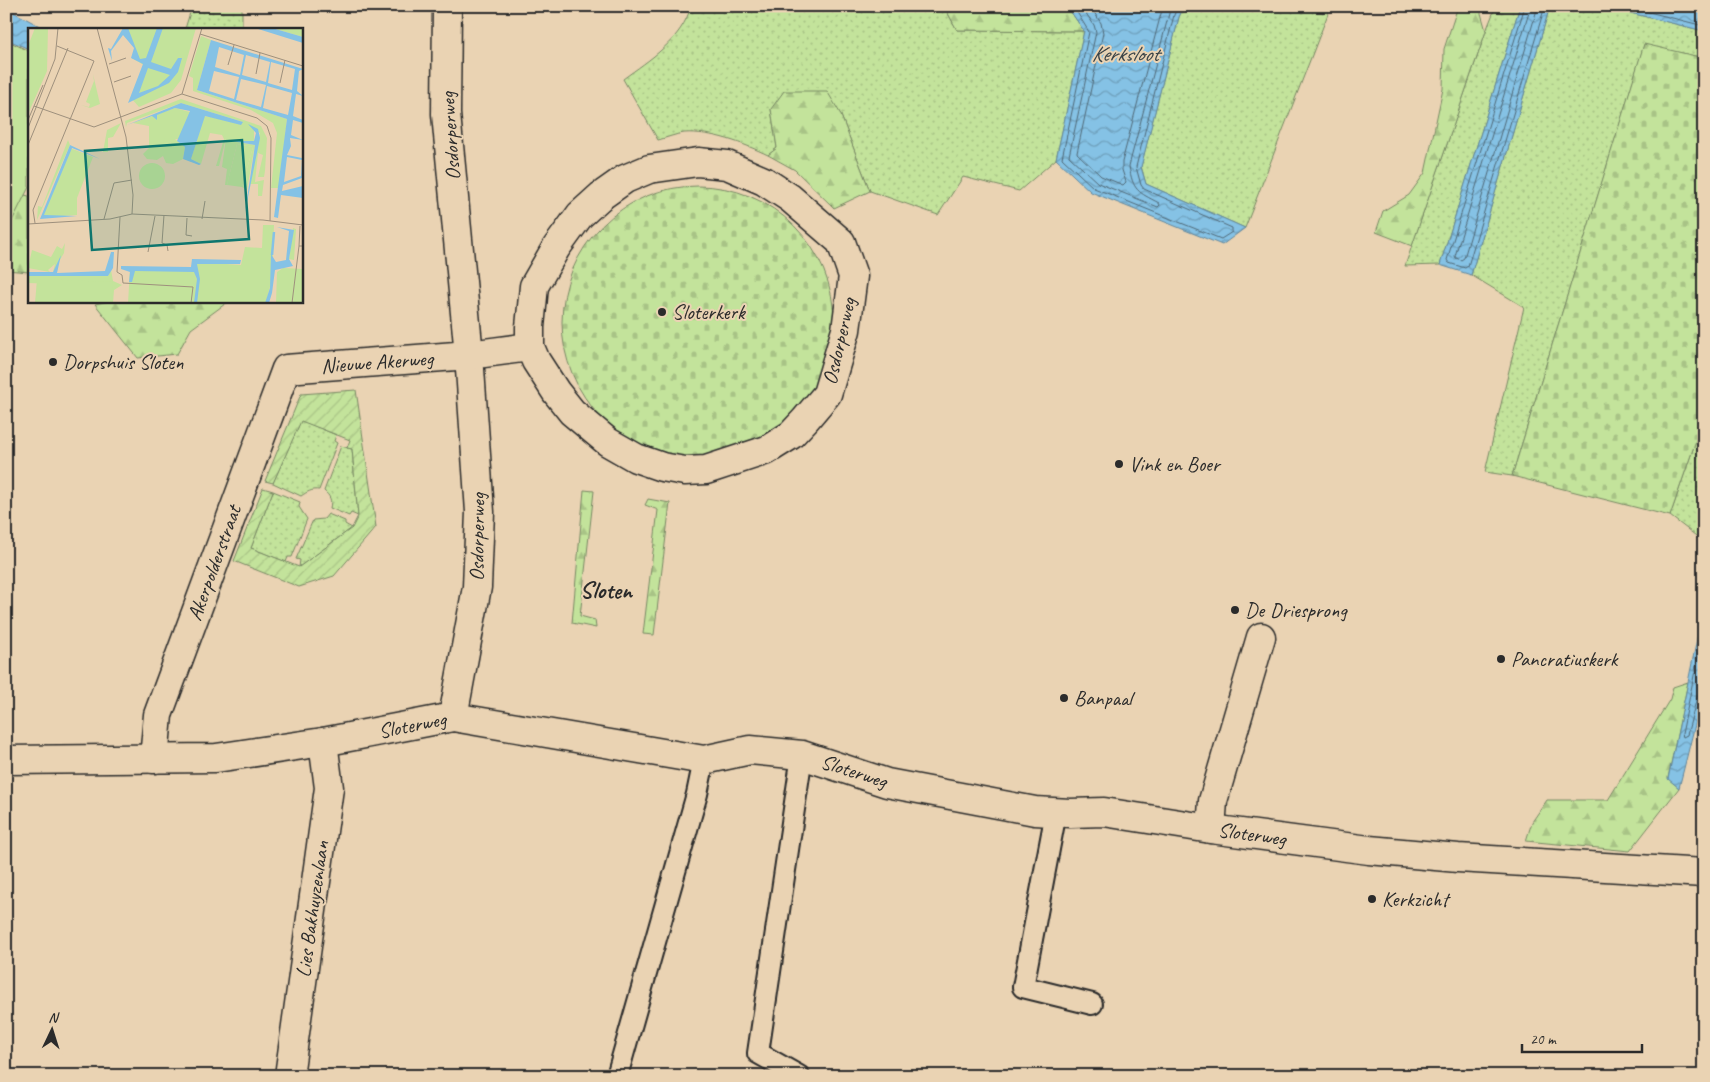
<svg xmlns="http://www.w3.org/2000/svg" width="1710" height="1082" font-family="Caveat,sans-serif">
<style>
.grass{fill:url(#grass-dots);stroke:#778763}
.forest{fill:url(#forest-firs);stroke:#778763}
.cemetery{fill:url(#cemetery-stones);stroke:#778763}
.park{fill:#c3e39b;stroke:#778763}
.garden{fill:url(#garden-furrows);stroke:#778763}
.water{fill:url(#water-waves);stroke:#61869b}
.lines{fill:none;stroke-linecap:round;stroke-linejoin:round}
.shore{stroke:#4f6775;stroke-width:1}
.lane-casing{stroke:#2b2b2b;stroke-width:24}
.street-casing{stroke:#2b2b2b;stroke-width:31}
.lane{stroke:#ead3b3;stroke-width:20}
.street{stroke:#ead3b3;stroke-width:28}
.poi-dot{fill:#2b2b2b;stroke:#ead3b3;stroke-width:2}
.labels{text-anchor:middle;stroke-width:4;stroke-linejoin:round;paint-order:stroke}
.street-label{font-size:21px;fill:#2b2b2b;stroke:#ead3b3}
.poi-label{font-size:21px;fill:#2b2b2b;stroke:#ead3b3;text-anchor:start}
.water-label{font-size:22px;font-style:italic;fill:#384247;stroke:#ead3b3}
.quarter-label{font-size:24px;font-weight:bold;fill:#2b2b2b;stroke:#ead3b3}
.inset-river{fill:none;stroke:#85c2e5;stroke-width:2.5}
.inset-road{fill:none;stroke:#9e907d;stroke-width:1}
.view{fill:#0f766e;fill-opacity:0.15;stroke:#0f766e;stroke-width:2.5}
.inset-edge{fill:none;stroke:#2b2b2b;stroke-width:2.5}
</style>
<defs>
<pattern id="grass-dots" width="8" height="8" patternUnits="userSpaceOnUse" patternTransform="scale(1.25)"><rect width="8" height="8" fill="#c3e39b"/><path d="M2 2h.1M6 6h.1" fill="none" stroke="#a8c386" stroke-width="1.8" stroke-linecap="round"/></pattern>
<pattern id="forest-firs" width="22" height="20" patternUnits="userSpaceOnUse" patternTransform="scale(1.25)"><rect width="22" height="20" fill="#c3e39b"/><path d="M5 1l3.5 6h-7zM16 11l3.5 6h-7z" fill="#a8c386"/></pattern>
<pattern id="cemetery-stones" width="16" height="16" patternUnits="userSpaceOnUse" patternTransform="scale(1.25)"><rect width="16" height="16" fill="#c3e39b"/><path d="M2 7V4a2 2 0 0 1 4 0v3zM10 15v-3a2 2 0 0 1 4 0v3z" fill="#a8c386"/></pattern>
<pattern id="garden-furrows" width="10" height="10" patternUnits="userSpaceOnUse" patternTransform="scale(1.25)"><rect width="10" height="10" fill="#c3e39b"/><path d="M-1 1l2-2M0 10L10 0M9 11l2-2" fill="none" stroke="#a8c386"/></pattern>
<pattern id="water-waves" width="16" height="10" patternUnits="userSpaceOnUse" patternTransform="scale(1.25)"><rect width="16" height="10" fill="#85c2e5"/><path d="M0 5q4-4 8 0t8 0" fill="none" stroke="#6d9eba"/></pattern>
</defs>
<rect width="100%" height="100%" fill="#ead3b3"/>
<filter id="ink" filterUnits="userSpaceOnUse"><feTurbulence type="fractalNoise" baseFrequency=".02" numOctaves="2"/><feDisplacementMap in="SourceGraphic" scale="10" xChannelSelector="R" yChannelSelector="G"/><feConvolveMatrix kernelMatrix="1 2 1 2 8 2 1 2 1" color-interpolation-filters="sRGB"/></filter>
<g filter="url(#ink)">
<!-- grass -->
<g class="grass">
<polygon points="192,6 242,6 242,29 185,29"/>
<path d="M691,6H944L957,30L1084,31L1056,159L1019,191L963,177L938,215L870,191L840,113L771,109L777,148L768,155C745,144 711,131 684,133C676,134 666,138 658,140L623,79C650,59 682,40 691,6Z"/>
<polygon points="1184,6 1331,6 1245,228 1146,184 1141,166 1179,17"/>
<polygon points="1496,6 1520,6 1440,265 1405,266 1486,31"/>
<polygon points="1550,6 1602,6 1704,31 1704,58 1644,45 1512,476 1485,472 1524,307 1471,275"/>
<polygon points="1704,417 1704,542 1670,516"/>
<path d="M301,420L336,435L334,441L337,443L319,490C312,489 307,492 301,496L273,483Z"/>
<path d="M341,446L352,449L358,516L351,513L349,516L330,508C332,500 330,496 324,491Z"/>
<polygon points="273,491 300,502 299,507 307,519 292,557 288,557 286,562 251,548"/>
<polygon points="328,514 345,521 345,524 352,528 299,567 300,560 296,559 313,520 324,519"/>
</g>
<!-- forest -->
<g class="forest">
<polygon points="944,6 1053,6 1071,12 1084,31 957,30"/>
<polygon points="1458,6 1479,6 1486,31 1412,246 1376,232 1383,211 1409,195 1425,173 1443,89 1444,49"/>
<polygon points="784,91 827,91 840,113 870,191 834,208 795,170 768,155 777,148 771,109"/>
<polygon points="6,191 29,196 29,272 6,270"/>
<polygon points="109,301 229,301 191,329 177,354 138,358 95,304"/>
<polygon points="584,490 594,491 580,616 595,620 596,628 572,623"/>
<polygon points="648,499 670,503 654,635 643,634 658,510 645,505"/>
<polygon points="1688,682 1668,778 1679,788 1630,851 1526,841 1532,822 1547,800 1608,800 1670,699 1673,687"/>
</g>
<!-- cemetery -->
<g class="cemetery">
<polygon points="1644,44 1704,58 1704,417 1670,516 1512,476"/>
<circle cx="698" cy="322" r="136"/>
</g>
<!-- park -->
<polygon class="park" points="6,40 29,51 29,187 6,233"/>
<!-- garden -->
<polygon class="garden" points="356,390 376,527 334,576 299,587 234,561 263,488 273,491 251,548 299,567 352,528 358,516 352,449 347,448 350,440 301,421 273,483 265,481 301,394"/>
<!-- water -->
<g class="water">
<polygon points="1053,6 1184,6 1179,17 1141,167 1146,184 1245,228 1222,245 1091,192 1056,159 1084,31 1071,12"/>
<polygon points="1520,6 1550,6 1471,275 1440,265"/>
<polygon points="1602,6 1684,6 1704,10 1704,31"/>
<polygon points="6,8 45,29 29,29 29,49 6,39"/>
<polygon points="1704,605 1704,689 1679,788 1668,779"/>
</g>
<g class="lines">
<!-- shore -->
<g class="shore">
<polyline points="1071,6 1075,9 1089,32 1062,158 1094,188 1221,239 1232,232 1232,228 1144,189 1141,185 1136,167 1174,15 1178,6"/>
<path d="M1081,6L1094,25L1096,32L1069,156L1098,183L1158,207L1160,205L1159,203C1138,192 1133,191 1129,166L1171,6"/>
<polyline points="1090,6 1101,23 1103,33 1077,153 1101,176 1123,185 1126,182 1122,170 1122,162 1163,6"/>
<polyline points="1525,6 1447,260 1449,263 1465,268 1468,266 1545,6"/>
<polyline points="1531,6 1455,256 1456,258 1461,260 1464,258 1538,6"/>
<polyline points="1625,6 1704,26"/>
<polyline points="1704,627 1682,734 1683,737 1687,735 1697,697 1700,694 1704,693"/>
</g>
<defs>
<g id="lane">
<polyline points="1056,812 1023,987 1092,1004"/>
<polyline points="617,1076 697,794 704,760"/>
<polyline points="799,1076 758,1053 802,755"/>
</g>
<g id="street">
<polyline points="447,6 446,114 469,355 480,512 477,587 453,717"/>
<polygon points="698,162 727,165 764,181 790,198 841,242 853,276 846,330 827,394 805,420 791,435 767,450 706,470 685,471 662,467 636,458 608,442 572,412 556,392 536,361 530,347 530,327 534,286 556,248 580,215 601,196 625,179 649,169"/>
<polyline points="154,759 158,715 286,369 469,355 530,347"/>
<polyline points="6,760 216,758 323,742 453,717 704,760 750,750 802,755 887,783 1035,811 1070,813 1104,812 1211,829 1369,850 1458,858 1704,873"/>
<polyline points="1211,829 1213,801 1261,637"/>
<polyline points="289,1076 329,788 323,742"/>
</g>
</defs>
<!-- lane casing -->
<use href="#lane" class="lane-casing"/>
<!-- street casing -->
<use href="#street" class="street-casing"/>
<!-- lane -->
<use href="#lane" class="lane"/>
<!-- street -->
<use href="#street" class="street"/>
</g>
</g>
<!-- markers -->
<g class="poi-dot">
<circle cx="662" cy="312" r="5"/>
<circle cx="53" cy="362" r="5"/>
<circle cx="1119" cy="464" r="5"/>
<circle cx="1235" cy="610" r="5"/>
<circle cx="1501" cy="659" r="5"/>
<circle cx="1064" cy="698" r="5"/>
<circle cx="1372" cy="899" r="5"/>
</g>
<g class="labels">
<!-- street labels -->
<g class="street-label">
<text transform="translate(450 136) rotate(-94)" y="7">Osdorperweg</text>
<text transform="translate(839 341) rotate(-77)" y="7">Osdorperweg</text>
<text transform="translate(377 362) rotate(-4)" y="7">Nieuwe Akerweg</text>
<text transform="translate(477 537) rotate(-89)" y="7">Osdorperweg</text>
<text transform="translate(214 563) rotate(-70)" y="7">Akerpolderstraat</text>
<text transform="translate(412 725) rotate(-11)" y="7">Sloterweg</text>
<text transform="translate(854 771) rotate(18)" y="7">Sloterweg</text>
<text transform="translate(1252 834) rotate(8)" y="7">Sloterweg</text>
<text transform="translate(312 909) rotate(-82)" y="7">Lies Bakhuyzenlaan</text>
</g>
<!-- poi labels -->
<g class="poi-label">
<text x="672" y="319">Sloterkerk</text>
<text x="63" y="369">Dorpshuis Sloten</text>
<text x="1129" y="471">Vink en Boer</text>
<text x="1245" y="617">De Driesprong</text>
<text x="1511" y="666">Pancratiuskerk</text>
<text x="1074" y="705">Banpaal</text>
<text x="1382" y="906">Kerkzicht</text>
</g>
<!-- water labels -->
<g class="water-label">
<text x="1125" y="61">Kerksloot</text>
</g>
<!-- quarter labels -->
<g class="quarter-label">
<text x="606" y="598">Sloten</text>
</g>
</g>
<!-- overview -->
<g transform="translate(28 28)">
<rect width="275" height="275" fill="#ead3b3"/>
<path d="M7,0H20L19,43L0,86V18ZM244,0H275V9ZM65,46L72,76L62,80L53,77L61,79L62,76L58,74L66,53ZM153,71L233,98L239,110L237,143L236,149H230L235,127L230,125L227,154L236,152L234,168H230V156H222L232,105L226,102V113H205L227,117L219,162L214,159L225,119L209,116L199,157H197L199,141L194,139L198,110L191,138H188L196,111L194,107L182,105L173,136L163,131L176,88L215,94L153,75L99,95L98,99L97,93ZM147,80L162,84L152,111H148L136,117L142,114L145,119H157L155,131L145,136L138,135L135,128L129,132L119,131L115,126L121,120V98L105,95ZM93,95L85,109L80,110V124H75L79,102ZM265,200L268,201L266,232L261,231ZM37,215L36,225L25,244L27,236L20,242L22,244L0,240L4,222L23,229L29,218L34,221Z" fill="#c3e39b"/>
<path d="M173,8L183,12L169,62L259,91L251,160H243L249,105L245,95L223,82L165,63V50L161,48ZM137,108H143L157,119H145L142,114L135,117ZM40,112L42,117L9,192L10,178L14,179ZM83,242L85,253L94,257L86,262L85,275H82L84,258L0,255L1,248H80Z" fill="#c3e39b"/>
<path d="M209,116L225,119L214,159L199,157ZM111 148a13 13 0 1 1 26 0a13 13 0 1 1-26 0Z" fill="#c3e39b"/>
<path d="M97,0H168L153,52L143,65L111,79L103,70L119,39L104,30L107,21ZM42,120L65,129L49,170V187L18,189L15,187ZM255,240L275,241V275H248L249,244ZM9,251L85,254L83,275H7Z" fill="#c3e39b"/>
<path d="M235,197H246L244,251L238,275H100L102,241H166L167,234L213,237L217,219L234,220Z" fill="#c3e39b"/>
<path d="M95,0H100L112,31L118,30L129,0H135L123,34L143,41L150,30H154L150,44L141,55L100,75L115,36L103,30L106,20L95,7L83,23L84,33L80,20L83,21ZM120,40L142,47L130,58L111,65ZM227,0H244L275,9V15ZM183,12L275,41L271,43L269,63L275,68L268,66L265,88L275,92V95L265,92L263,107L275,112L262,110L263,118L259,127L274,130L275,125L274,150L255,157L254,163L275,158V170L253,167L250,190L266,194L246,189L259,91L169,62ZM191,19L216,27L212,47L187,39ZM218,27L242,34L238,54L214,47ZM243,34L267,41L264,62L240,55ZM186,43L211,49L206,71L181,63ZM213,51L238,57L233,79L208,72ZM239,58L264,65L260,87L235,80ZM259,129L274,132L273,148L256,154ZM153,75L215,94L213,97L177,88L163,131L173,136L171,137L155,131L157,119L149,113L162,83L147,80L129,87V92L124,88L99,97ZM220,96L230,101L232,110L217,184L227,117L204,113H226L228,105ZM42,117L72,131L44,120L16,187L49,188L12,191ZM249,199L266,202L261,231L265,238L247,242L244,265L241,275H237L242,260L243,226L248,234L258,232L261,203ZM83,224H86L85,240L80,248H0V244H25L33,227L29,245L77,243ZM164,231L213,232L212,236H169L172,251L169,275H166L169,251L166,244L107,243L104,254H101L102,244L93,241V238L163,239Z" fill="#85c2e5" fill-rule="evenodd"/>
<path class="inset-river" d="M244,227L246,204"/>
<path class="inset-road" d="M69,0L98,109L105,167L104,186M172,6L275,38M29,18L66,33M81,36L98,30M200,37L206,17M228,46L232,25M86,54L103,48M252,55L257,32M154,66L174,0M6,78L66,99L154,66L229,90L239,98L243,110L242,193M0,92L15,57M0,100L27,31L30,0M0,117L40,20M136,187L134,215L139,217L140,223M92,189L89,244L94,247L95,255L165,259L163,275M159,190L158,207L164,208M76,191L86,155L104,152M174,191L177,173M7,195L5,182L66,33M0,196L82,191L104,186L235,192L275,197M272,198L271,218H275M120,224L127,188M264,275L271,218"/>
<path class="view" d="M214,112L221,211L64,222L57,123Z"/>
<rect width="275" height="275" class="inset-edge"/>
</g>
<!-- margin -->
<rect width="1710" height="1082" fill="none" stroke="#ead3b3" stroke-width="25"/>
<rect x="12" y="12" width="1685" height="1057" fill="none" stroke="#2b2b2b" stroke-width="2" filter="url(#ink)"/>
<!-- north arrow -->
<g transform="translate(52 1030) rotate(4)" stroke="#ead3b3" stroke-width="4" paint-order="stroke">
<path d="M0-4L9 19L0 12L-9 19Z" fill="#2b2b2b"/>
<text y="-8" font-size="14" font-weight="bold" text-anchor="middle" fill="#2b2b2b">N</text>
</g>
<!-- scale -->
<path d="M1522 1044v8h120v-8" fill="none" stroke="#2b2b2b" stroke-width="2.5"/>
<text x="1530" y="1044" font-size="15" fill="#2b2b2b" stroke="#ead3b3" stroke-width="4" paint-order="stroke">20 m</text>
</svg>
